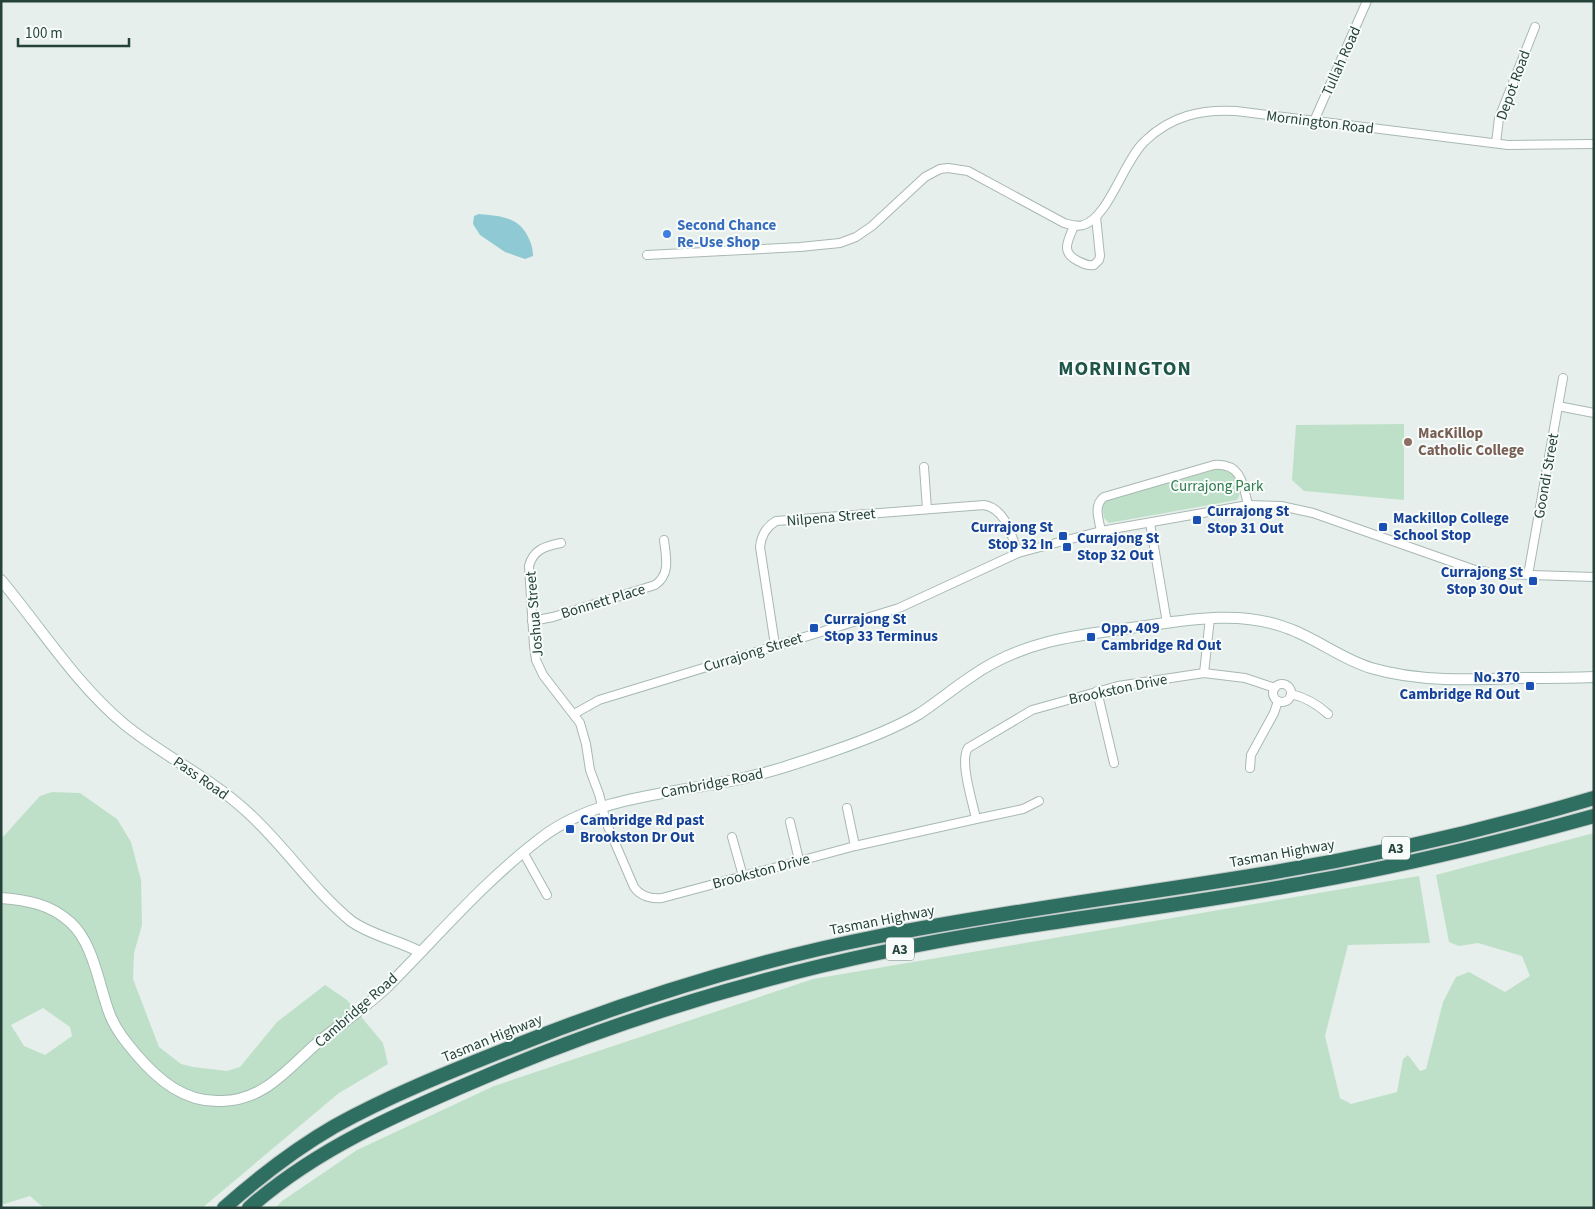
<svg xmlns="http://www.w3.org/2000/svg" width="1595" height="1209" font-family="'Source Sans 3',sans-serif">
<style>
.green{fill:#bfe0c8;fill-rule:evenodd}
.water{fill:#8ec9d4}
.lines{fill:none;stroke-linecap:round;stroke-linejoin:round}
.street-casing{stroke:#a8b8b2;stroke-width:10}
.secondary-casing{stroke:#a4bbb3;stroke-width:12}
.highway-casing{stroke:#c2cac8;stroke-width:16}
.street{stroke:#fff;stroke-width:8}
.secondary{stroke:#fff;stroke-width:10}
.highway{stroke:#2f6f62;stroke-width:14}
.shop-dot{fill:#3f7fe0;stroke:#f7fbf9;stroke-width:2}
.education-dot{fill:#8d6e63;stroke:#f7fbf9;stroke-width:2}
.transit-dot{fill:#1a4fb4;stroke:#f7fbf9;stroke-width:2}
.labels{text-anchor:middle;stroke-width:4;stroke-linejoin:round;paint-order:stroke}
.shield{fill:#f7fbf9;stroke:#637a73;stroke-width:1}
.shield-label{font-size:14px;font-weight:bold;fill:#24423a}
.street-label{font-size:15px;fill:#24423a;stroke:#f7fbf9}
.shop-label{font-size:15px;font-weight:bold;fill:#366cbe;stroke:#f7fbf9;text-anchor:start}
.education-label{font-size:15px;font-weight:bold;fill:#785e54;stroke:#f7fbf9;text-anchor:start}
.park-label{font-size:15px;fill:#2d7a4b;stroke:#f7fbf9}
.transit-label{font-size:15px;font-weight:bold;fill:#164399;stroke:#f7fbf9;text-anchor:start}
.district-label{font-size:20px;font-weight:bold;letter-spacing:1px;fill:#1f5548;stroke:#f7fbf9}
</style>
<rect width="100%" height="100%" fill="#e6efeb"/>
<!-- green -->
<g class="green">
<polygon points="1404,424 1404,500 1304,491 1292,480 1296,425"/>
<path d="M1218,469C1222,469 1226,470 1229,472C1238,476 1243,492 1237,500L1109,523L1104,518L1102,506L1107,500Z"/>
<path d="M52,792L80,793L117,819L131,842L141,880L142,925L134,953L133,979L159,1047L181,1064L193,1067L227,1071L240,1067L277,1022L325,985L347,1000L383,1043L388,1064L339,1093L202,1208H44L30,1196L1,1205V839L40,796ZM43,1008L70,1027L72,1036L45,1055L24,1046L11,1025Z"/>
<polygon points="1594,833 1594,1208 275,1208 282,1201 357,1150 494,1086 813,979 1419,876 1430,943 1348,945 1325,1036 1340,1098 1351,1104 1397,1092 1403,1059 1408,1055 1420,1071 1426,1069 1443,1002 1456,977 1469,972 1505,992 1530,976 1522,956 1478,943 1459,946 1449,942 1436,875"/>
</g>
<!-- water -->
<path class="water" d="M479,214C497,216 516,216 526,233C530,240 533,247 533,256L525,259L505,252L480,235L473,224L474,216Z"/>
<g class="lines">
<defs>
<g id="street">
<polyline points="1314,121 1367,1"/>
<polyline points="1496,143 1499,118 1535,27"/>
<path d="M1074,226C1068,241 1060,252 1078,261C1084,264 1088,266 1094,265L1099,260L1100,256L1096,217"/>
<path d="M647,255L800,247L840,243L856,237L872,226L925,177L940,169L948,168L968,171L1064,223C1071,225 1076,227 1083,225C1108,219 1124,160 1145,141C1171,116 1201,109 1236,111L1508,145L1594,144"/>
<polyline points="1558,406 1594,413"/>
<polyline points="924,467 927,509"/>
<polyline points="1150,523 1167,623"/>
<path d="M1101,531C1099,520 1093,505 1104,497L1214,465C1241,463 1243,483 1248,505"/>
<path d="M561,543C545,546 533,550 529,566L534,646L536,660L543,675L580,723L586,744L590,770L599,794L606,822L634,887C641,897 651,899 662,898L855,846L976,819"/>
<polyline points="1528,575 1563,378"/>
<path d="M532,621L553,617L655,585C671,574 666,557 664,540"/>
<path d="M775,645L760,547C761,535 766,527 776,521L984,505C1006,509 1011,535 1018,553"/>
<polyline points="1204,673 1210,618"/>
<circle cx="1282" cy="693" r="9"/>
<polyline points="1097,691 1114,763"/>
<path d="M1291,694C1304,697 1318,705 1328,714"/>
<polyline points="574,714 599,700 899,608 1018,553 1101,531 1248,505 1281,506 1313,513 1475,570 1500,574 1594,577"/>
<polyline points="1250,768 1251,755 1274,713 1278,701"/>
<path d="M1039,801L1023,809L976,819C973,803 959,761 968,748L1032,710L1118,686L1204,673L1245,678L1275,688"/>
<polyline points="847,808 855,846"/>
<polyline points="790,822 799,860"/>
<polyline points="732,837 743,876"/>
<polyline points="523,852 547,895"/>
</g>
<g id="secondary">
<path d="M1,580C41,628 76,684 124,724C162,755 207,776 244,809C283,843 311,888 351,921C372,936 398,940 420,952"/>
<path d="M1,898C27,900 50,904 70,922C94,943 99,987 110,1015C116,1030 126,1042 136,1054C158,1080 185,1103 222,1101C267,1100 290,1065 322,1039C344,1022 367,1006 387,987C438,936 484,881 541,838C595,796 671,794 735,780C769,773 801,762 833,751C862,741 892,730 919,714C937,702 954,688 972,676C995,660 1021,649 1048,642C1075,635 1103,632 1131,628C1182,621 1237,609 1287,628C1316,638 1341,659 1371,668C1418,682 1471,680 1519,678C1544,678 1569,678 1594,677"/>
</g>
<g id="highway">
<path d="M224,1208C259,1177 295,1149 335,1126C389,1096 449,1072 507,1049C626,1001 749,962 875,937C1005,911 1137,895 1269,873C1378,855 1487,830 1594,798"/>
<path d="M249,1208C316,1149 397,1114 477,1080C607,1024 745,981 883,952C1024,922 1169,909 1310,882C1406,865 1500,842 1594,816"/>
</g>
</defs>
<!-- street casing -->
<use href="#street" class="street-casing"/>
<!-- secondary casing -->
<use href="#secondary" class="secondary-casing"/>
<!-- highway casing -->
<use href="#highway" class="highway-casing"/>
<!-- street -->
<use href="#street" class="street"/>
<!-- secondary -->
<use href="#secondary" class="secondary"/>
<!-- highway -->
<use href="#highway" class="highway"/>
</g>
<!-- markers -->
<circle class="shop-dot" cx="667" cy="234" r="5"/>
<circle class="education-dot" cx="1408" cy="442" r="5"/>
<g class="transit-dot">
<rect x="1192" y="515" width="10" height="10" rx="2.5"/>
<rect x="1378" y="522" width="10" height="10" rx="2.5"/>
<rect x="1058" y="531" width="10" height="10" rx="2.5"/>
<rect x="1062" y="542" width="10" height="10" rx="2.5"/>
<rect x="1528" y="576" width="10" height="10" rx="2.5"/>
<rect x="809" y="623" width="10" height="10" rx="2.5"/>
<rect x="1086" y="632" width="10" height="10" rx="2.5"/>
<rect x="1525" y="681" width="10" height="10" rx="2.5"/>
<rect x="565" y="824" width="10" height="10" rx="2.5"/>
</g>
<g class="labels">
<!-- shield labels -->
<g class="shield">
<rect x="1382" y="836.5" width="28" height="23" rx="4"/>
<rect x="886" y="937.5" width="28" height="23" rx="4"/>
</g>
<g class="shield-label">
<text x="1396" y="853">A3</text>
<text x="900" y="954">A3</text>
</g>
<!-- street labels -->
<g class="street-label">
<text transform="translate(1341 61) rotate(-66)" y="5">Tullah Road</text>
<text transform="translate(1513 85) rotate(-70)" y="5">Depot Road</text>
<text transform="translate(1320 122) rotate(7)" y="5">Mornington Road</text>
<text transform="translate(1546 476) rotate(-80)" y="5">Goondi Street</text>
<text transform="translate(831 517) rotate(-5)" y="5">Nilpena Street</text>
<text transform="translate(603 601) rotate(-17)" y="5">Bonnett Place</text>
<text transform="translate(534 614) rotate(-95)" y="5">Joshua Street</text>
<text transform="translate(753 652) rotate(-17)" y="5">Currajong Street</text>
<text transform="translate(1118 689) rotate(-12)" y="5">Brookston Drive</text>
<text transform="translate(201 778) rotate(35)" y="5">Pass Road</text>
<text transform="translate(712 783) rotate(-11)" y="5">Cambridge Road</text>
<text transform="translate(1282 853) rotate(-10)" y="5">Tasman Highway</text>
<text transform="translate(761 871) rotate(-15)" y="5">Brookston Drive</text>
<text transform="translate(882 920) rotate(-11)" y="5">Tasman Highway</text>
<text transform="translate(356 1010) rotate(-41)" y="5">Cambridge Road</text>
<text transform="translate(492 1038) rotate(-22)" y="5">Tasman Highway</text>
</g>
<!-- shop labels -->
<g class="shop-label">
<text x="677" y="230">Second Chance<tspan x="677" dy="17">Re-Use Shop</tspan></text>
</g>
<!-- education labels -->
<g class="education-label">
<text x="1418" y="438">MacKillop<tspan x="1418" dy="17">Catholic College</tspan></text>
</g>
<!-- park labels -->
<g class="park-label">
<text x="1217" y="491">Currajong Park</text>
</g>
<!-- transit labels -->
<g class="transit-label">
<text x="1207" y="516">Currajong St<tspan x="1207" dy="17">Stop 31 Out</tspan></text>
<text x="1393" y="523">Mackillop College<tspan x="1393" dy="17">School Stop</tspan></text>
<text x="1053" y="532" text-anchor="end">Currajong St<tspan x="1053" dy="17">Stop 32 In</tspan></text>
<text x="1077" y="543">Currajong St<tspan x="1077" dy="17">Stop 32 Out</tspan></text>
<text x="1523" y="577" text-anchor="end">Currajong St<tspan x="1523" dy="17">Stop 30 Out</tspan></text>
<text x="824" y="624">Currajong St<tspan x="824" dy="17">Stop 33 Terminus</tspan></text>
<text x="1101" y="633">Opp. 409<tspan x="1101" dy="17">Cambridge Rd Out</tspan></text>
<text x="1520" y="682" text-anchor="end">No.370<tspan x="1520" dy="17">Cambridge Rd Out</tspan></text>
<text x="580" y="825">Cambridge Rd past<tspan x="580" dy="17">Brookston Dr Out</tspan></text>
</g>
<!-- district labels -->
<g class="district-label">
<text x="1125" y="375">MORNINGTON</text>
</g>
</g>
<!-- border -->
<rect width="1595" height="1209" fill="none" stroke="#24423a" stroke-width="5"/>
<!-- scale -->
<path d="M18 38v8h111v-8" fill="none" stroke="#24423a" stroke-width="2.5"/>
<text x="25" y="38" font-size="15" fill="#24423a" stroke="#f7fbf9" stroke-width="4" paint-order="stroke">100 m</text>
</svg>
